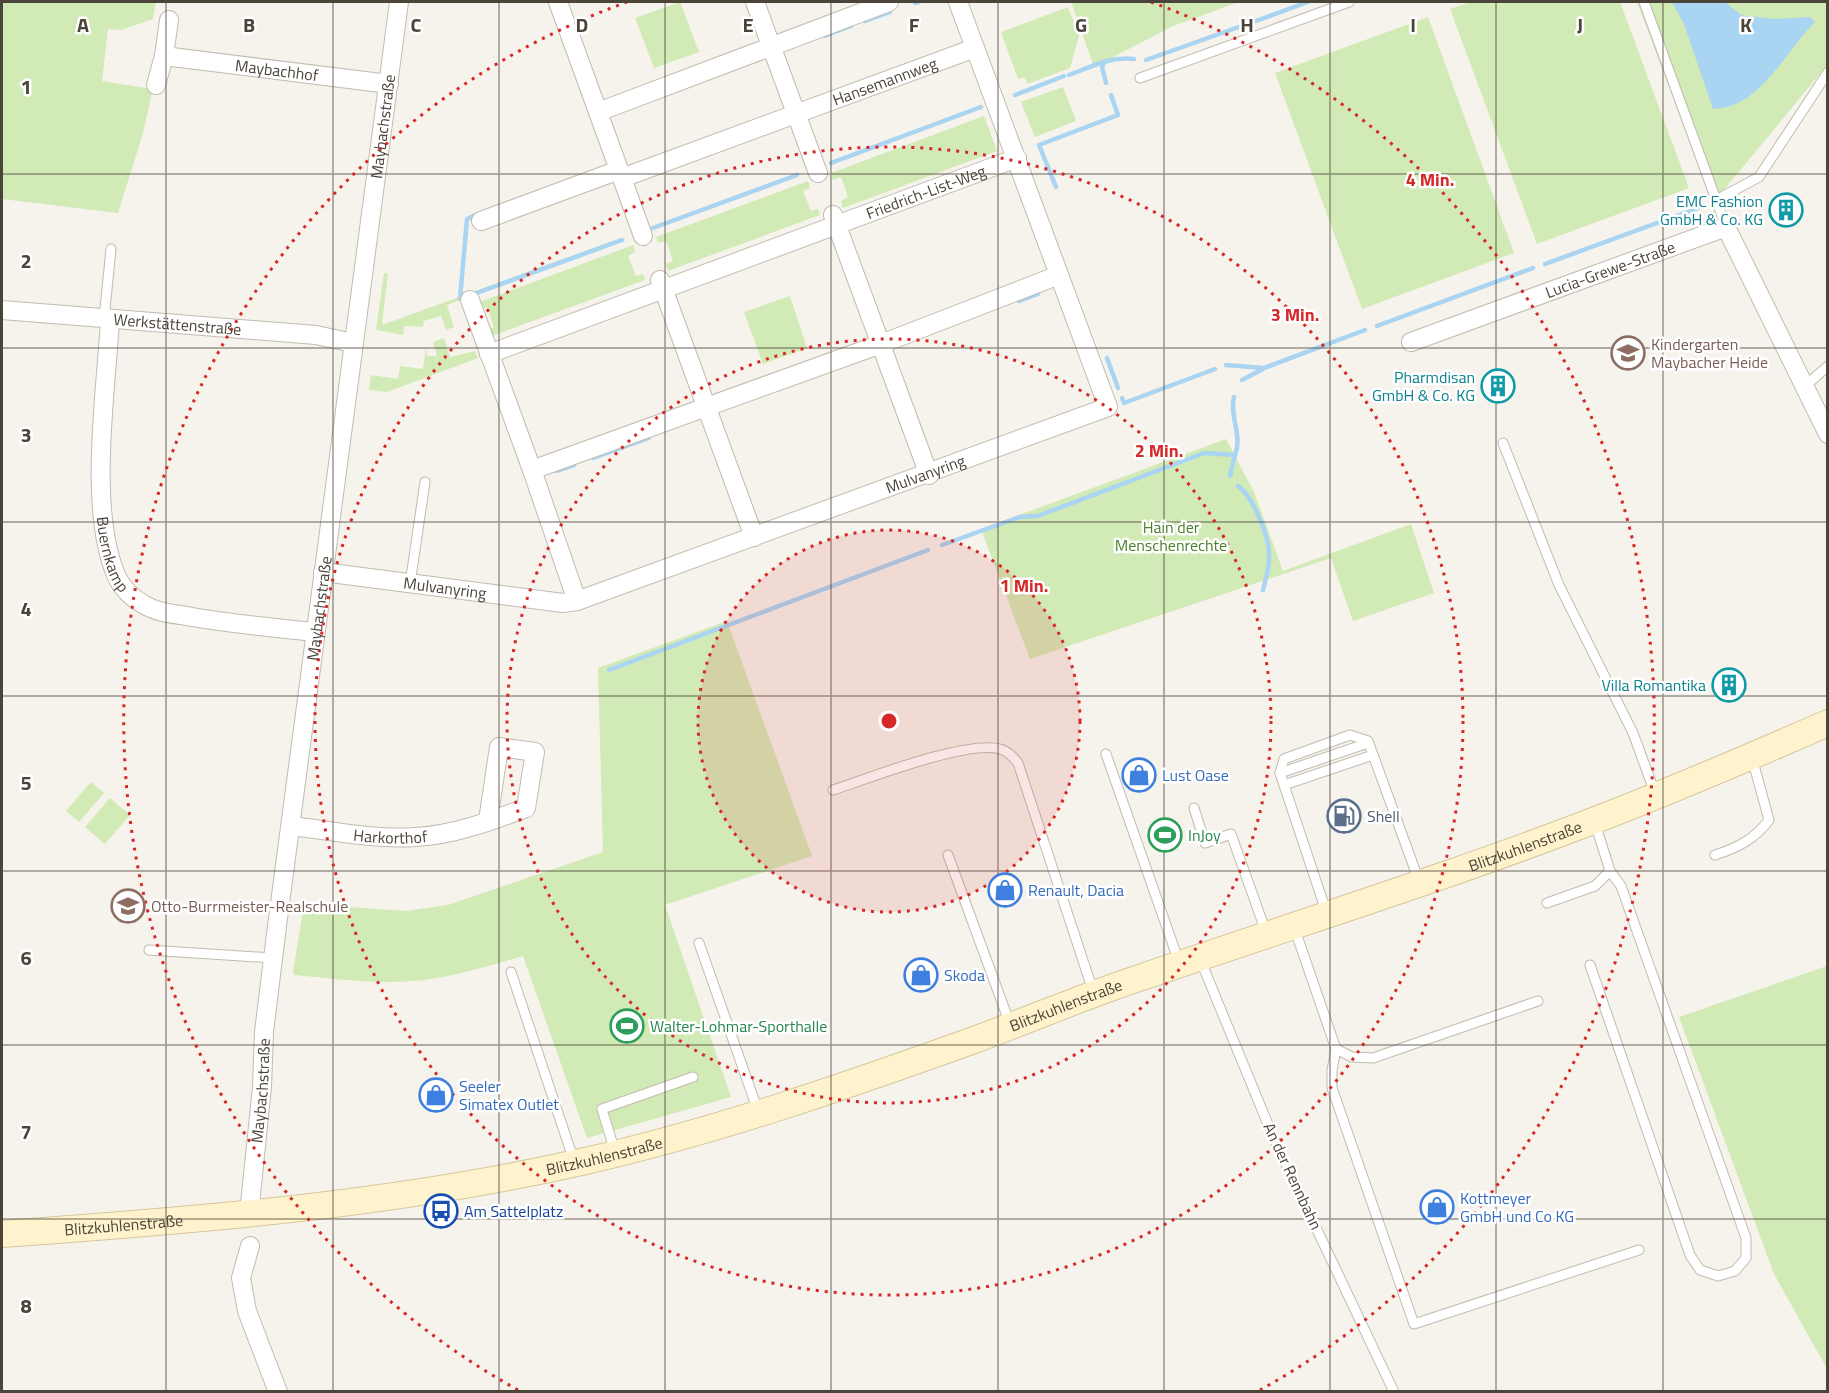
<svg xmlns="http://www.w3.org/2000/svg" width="1829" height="1393" font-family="'Titillium Web',sans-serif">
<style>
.green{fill:#d2eab5}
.water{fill:#a9d4f2}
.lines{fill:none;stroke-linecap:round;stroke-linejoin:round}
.stream{stroke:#a9d4f2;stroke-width:4.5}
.service-casing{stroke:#c2bbae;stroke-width:11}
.minor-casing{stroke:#c2bbae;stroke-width:20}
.secondary-casing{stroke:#d6c79b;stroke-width:28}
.service{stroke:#fff;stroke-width:9}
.minor{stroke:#fff;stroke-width:18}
.secondary{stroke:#fff3cd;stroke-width:26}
.grid{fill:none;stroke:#4b4439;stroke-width:1.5;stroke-opacity:0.55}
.ring{fill:none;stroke:#d62828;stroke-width:3;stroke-dasharray:3 6}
.labels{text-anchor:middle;stroke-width:5;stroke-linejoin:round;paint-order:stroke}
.street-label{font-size:16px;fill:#4b4439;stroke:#fff}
.culture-label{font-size:16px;fill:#0d838f;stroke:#fff;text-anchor:end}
.education-label{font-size:16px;fill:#785e54;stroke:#fff;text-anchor:start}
.park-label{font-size:16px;fill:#4a7f2a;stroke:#fff}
.shop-label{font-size:16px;fill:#366cbe;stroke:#fff;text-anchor:start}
.service-label{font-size:16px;fill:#4e5e75;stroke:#fff;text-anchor:start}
.leisure-label{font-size:16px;fill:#27864d;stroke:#fff;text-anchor:start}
.transit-label{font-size:16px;fill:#164399;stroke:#fff;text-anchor:start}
.grid-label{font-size:20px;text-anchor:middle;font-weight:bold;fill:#4b4439;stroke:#fff;stroke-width:5;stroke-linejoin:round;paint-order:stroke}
.centre{fill:#d62828;stroke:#fff;stroke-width:3}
.ring-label{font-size:18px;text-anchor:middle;font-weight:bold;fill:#d62828;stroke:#fff;stroke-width:5;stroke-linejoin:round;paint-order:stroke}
</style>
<rect width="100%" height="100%" fill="#f6f3ec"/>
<!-- green -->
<g class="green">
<polygon points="2,2 156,2 153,19 121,30 108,29 102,81 153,89 143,133 118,213 2,199"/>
<polygon points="680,2 699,52 654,68 635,18"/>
<polygon points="1071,2 1239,2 1173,26 1094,67"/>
<polygon points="1471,2 1620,2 1689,188 1537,244 1450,9"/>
<polygon points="1637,2 1827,2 1827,65 1713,203"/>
<polygon points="1068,7 1079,36 1070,68 1027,84 1025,77 1018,79 1001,32"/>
<polygon points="1428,17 1514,253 1362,309 1275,73"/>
<polygon points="1063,87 1076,121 1035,137 1021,102"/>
<polygon points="984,116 997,151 843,208 841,201 848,197 841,177 833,180 831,173"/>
<polygon points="808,181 810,188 803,191 811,211 818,209 820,215 668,271 666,264 673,261 666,241 658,243 656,237"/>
<polygon points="621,238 622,241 447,305 454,327 446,330 441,316 424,321 423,327 404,326 403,335 376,330 384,273 388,274 382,325"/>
<polygon points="633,245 635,252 628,256 636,276 643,274 645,280 489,337 487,331 494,327 487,307 479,310 477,303"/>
<polygon points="790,296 807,348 763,364 744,312"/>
<polygon points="444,338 450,357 475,351 478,358 387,392 369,390 371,375 398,379 400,366 423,369 426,348 427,356 437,356 433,342"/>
<polygon points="1226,439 1254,492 1283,571 1411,524 1434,593 1353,621 1331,558 1030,659 981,529"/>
<path d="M727,621L812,856L665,905L731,1097L587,1138L523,956C478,969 434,983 387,982C357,982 326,978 295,975L293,972L304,904L405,911L448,905L603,852L598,668Z"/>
<polygon points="91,782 104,793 79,822 66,811"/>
<polygon points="110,798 130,815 105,844 85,827"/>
<polygon points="1827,966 1828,966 1827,1369 1774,1274 1679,1017"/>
</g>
<!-- water -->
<path class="water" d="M1672,2H1725L1741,15L1773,19L1810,17L1815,22C1784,53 1760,108 1713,109L1684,24Z"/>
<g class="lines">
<!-- stream -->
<g class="stream">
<polyline points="915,3 919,2"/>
<polyline points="865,21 890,12"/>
<polyline points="1256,21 1308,2"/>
<polyline points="824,36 851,26"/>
<polyline points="1146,60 1250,23"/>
<polyline points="1105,61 1102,67 1106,83"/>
<path d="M1069,75C1091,67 1110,56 1134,59"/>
<polyline points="1015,95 1064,76"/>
<polyline points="831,163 981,107"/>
<polyline points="1056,187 1039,145 1118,115 1111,95"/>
<polyline points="478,214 467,219 460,299 622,240"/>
<polyline points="653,228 797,175"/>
<polyline points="1545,264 1698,208"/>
<polyline points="1019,301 1038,294"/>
<polyline points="1377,326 1533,268"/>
<polyline points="1107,358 1118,388"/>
<polyline points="1226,365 1264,368 1365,330"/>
<polyline points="1242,380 1263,369"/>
<polyline points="1122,398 1124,403 1215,369"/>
<polyline points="593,458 649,438"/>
<polyline points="556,471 574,465"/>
<polyline points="1230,476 1235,455"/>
<path d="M1238,486C1252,495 1269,536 1269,553C1270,565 1266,579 1263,590"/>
<path d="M942,545L1020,517L1038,516L1204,453L1235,455C1243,435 1229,417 1234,397"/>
<polyline points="609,670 928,550"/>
</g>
<defs>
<g id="service">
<polyline points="1644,2 1726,227"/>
<polyline points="1140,78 1349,2"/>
<polyline points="1716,200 1759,177 1828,72"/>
<polyline points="104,319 111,249"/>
<polyline points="1804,387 1828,366"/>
<polyline points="1503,443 1559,585 1633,733 1655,793"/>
<polyline points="410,584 425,482"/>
<polyline points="1106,754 1179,962"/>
<polyline points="1280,773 1368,743"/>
<polyline points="1284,785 1373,755"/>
<path d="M833,790C869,778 967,740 1000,749C1008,751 1013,757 1018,763L1093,991"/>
<polyline points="1194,808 1205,843 1231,834 1266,932"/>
<polyline points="948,855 1010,1024"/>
<path d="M1715,855C1737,848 1755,839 1769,820L1752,758"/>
<polyline points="1547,903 1595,886 1610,871"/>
<polyline points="1327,914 1280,773 1284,759 1350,735 1368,741 1419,881"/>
<polyline points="1294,927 1336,1049 1332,1070 1332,1088 1414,1324 1639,1250"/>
<polyline points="699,943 758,1111"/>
<polyline points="149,950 273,958"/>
<polyline points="1200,959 1274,1139 1394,1392"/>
<polyline points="1590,965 1690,1255 1700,1270 1718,1276 1735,1271 1746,1258 1746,1238 1621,886 1610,871 1595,823"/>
<polyline points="511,972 574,1161"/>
<polyline points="1336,1049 1352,1057 1373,1058 1538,1001"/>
<polyline points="615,1152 602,1109 693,1077"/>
</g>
<g id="minor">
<polyline points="558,2 598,112 889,2"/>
<polyline points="755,2 818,173"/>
<path id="s1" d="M169,20L164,56L389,84"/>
<polyline points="156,85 164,56"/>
<polyline points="598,112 643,236"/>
<path id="s2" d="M622,178L975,48"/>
<polyline points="833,215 929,475"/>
<polyline points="481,221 619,170"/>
<polyline points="660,280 754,537"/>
<polyline points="470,300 532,470"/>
<path id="s3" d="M2,310L316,335L353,343"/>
<path id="s4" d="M110,320C106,392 88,508 116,575C121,587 132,598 143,604C157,613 176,614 192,617C233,624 274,628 315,632"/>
<path id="s5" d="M1411,342L1726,227L1828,434"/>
<path id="s6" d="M489,354L1017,158"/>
<path id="s7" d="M323,572L563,603L577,601L1108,407L958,2"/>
<polyline points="577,601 532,470 881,344 1059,275"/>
<path id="s8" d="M292,826C333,831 375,840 416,837C454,835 491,821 526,808L535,752L499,747L488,821"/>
<path id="s9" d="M249,1214L262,1087L264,1032L277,926L399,2"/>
<polyline points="250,1246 241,1278 247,1311 278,1392"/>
</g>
<g id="secondary">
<path id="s10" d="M2,1234C196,1220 391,1205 581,1162C714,1132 846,1086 974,1040C1031,1019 1087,995 1145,976C1302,922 1461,873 1616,812C1687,784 1757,754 1828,723"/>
</g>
</defs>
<!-- service casing -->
<use href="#service" class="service-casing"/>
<!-- minor casing -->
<use href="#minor" class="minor-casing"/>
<!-- secondary casing -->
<use href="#secondary" class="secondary-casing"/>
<!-- service -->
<use href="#service" class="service"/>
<!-- minor -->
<use href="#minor" class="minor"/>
<!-- secondary -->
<use href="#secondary" class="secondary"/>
</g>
<!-- grid -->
<path class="grid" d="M166,2V1392M333,2V1392M499,2V1392M665,2V1392M831,2V1392M998,2V1392M1164,2V1392M1330,2V1392M1496,2V1392M1663,2V1392M2,174H1828M2,348H1828M2,522H1828M2,696H1828M2,871H1828M2,1045H1828M2,1219H1828"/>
<!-- distance rings -->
<circle cx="889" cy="721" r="191" fill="#d62828" fill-opacity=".12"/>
<g class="ring">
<circle cx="889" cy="721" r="191"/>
<circle cx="889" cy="721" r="382"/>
<circle cx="889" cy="721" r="574"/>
<path d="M518 1390A765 765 0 0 1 627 2M1151 2A765 765 0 0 1 1260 1390"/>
</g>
<!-- icons -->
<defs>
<symbol id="building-ring" viewBox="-11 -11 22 22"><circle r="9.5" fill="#fff" stroke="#0f9aa8" stroke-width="1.5"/><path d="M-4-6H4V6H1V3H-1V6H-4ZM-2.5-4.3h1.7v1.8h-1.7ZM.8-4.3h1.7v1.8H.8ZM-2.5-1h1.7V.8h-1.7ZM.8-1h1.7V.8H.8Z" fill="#0f9aa8"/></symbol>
<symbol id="school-ring" viewBox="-11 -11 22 22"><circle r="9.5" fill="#fff" stroke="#8d6e63" stroke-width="1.5"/><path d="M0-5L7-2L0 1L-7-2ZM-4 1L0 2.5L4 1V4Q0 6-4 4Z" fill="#8d6e63"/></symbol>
<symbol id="shop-ring" viewBox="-11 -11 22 22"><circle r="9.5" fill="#fff" stroke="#3f7fe0" stroke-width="1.5"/><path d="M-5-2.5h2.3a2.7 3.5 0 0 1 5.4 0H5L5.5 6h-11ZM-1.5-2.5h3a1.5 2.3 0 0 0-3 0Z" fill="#3f7fe0"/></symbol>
<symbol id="fuel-ring" viewBox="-11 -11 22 22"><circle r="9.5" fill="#fff" stroke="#5c6f8a" stroke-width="1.5"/><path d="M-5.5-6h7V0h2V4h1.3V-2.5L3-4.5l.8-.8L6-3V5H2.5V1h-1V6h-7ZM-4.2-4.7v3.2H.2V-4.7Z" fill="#5c6f8a"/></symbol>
<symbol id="stadium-ring" viewBox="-11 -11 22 22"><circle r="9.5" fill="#fff" stroke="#2e9e5b" stroke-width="1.5"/><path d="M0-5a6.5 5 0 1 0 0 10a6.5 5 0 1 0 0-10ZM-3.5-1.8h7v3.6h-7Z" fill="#2e9e5b"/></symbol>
<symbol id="bus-ring" viewBox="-11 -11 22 22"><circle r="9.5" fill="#fff" stroke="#1a4fb4" stroke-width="1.5"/><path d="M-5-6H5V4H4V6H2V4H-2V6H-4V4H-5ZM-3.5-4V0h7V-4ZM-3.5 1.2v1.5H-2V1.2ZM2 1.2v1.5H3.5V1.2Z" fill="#1a4fb4"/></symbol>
</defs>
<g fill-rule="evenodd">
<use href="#building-ring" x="1767" y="191" width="38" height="38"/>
<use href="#school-ring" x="1609" y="334" width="38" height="38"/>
<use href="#building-ring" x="1479" y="367" width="38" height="38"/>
<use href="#building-ring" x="1710" y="666" width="38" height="38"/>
<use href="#shop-ring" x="1120" y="756" width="38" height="38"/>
<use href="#fuel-ring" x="1325" y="797" width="38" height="38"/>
<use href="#stadium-ring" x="1146" y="816" width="38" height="38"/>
<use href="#shop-ring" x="986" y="871" width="38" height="38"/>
<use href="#school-ring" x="109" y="887" width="38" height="38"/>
<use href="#shop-ring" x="902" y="956" width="38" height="38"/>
<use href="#stadium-ring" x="608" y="1007" width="38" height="38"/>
<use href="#shop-ring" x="417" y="1076" width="38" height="38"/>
<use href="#shop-ring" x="1418" y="1188" width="38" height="38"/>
<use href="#bus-ring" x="422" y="1192" width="38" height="38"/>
</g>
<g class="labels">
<!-- street labels -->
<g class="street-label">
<text dy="6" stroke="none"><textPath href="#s1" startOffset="150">Maybachhof</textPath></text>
<text dy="6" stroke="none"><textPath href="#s2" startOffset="280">Hansemannweg</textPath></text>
<text dy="6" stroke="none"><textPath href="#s9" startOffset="1096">Maybachstraße</textPath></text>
<text dy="6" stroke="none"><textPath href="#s6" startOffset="466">Friedrich-List-Weg</textPath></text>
<text dy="6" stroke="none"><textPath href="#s5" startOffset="212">Lucia-Grewe-Straße</textPath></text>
<text dy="6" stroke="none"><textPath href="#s3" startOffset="176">Werkstättenstraße</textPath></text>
<text dy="6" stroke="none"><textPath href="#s7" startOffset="627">Mulvanyring</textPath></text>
<text dy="6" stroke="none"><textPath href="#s4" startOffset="236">Buernkamp</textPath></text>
<text dy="6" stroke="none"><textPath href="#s7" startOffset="123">Mulvanyring</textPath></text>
<text dy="6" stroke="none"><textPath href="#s9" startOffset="610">Maybachstraße</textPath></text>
<text dy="6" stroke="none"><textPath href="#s8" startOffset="99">Harkorthof</textPath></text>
<text dy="6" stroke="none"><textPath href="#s10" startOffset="1580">Blitzkuhlenstraße</textPath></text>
<text dy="6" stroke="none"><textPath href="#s10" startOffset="1094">Blitzkuhlenstraße</textPath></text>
<text dy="6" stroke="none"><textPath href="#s9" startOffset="124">Maybachstraße</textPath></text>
<text dy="6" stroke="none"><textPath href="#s10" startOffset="608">Blitzkuhlenstraße</textPath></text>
<text transform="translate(1293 1176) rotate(65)" y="6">An der Rennbahn</text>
<text dy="6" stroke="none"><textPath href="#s10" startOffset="122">Blitzkuhlenstraße</textPath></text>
</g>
<!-- culture labels -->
<g class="culture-label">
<text x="1763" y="207">EMC Fashion<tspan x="1763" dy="18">GmbH &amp; Co. KG</tspan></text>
<text x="1475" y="383">Pharmdisan<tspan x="1475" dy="18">GmbH &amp; Co. KG</tspan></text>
<text x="1706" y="691">Villa Romantika</text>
</g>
<!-- education labels -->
<g class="education-label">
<text x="1651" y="350">Kindergarten<tspan x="1651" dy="18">Maybacher Heide</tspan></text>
<text x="151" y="912">Otto-Burrmeister-Realschule</text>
</g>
<!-- park labels -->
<g class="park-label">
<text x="1171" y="533">Hain der<tspan x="1171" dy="18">Menschenrechte</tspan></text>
</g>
<!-- shop labels -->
<g class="shop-label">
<text x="1162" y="781">Lust Oase</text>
<text x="1028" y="896">Renault, Dacia</text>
<text x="944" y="981">Skoda</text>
<text x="459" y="1092">Seeler<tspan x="459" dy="18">Simatex Outlet</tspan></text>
<text x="1460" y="1204">Kottmeyer<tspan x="1460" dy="18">GmbH und Co KG</tspan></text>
</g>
<!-- service labels -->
<g class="service-label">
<text x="1367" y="822">Shell</text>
</g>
<!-- leisure labels -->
<g class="leisure-label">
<text x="1188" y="841">InJoy</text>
<text x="650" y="1032">Walter-Lohmar-Sporthalle</text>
</g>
<!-- transit labels -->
<g class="transit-label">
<text x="464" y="1217">Am Sattelplatz</text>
</g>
</g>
<g class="grid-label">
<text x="83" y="32">A</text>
<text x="249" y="32">B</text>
<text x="416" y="32">C</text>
<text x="582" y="32">D</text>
<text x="748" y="32">E</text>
<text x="914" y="32">F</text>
<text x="1081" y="32">G</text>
<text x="1247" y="32">H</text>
<text x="1413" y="32">I</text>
<text x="1580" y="32">J</text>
<text x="1746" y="32">K</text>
<text x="26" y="94">1</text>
<text x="26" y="268">2</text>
<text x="26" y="442">3</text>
<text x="26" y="616">4</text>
<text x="26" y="790">5</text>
<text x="26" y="965">6</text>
<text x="26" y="1139">7</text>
<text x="26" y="1313">8</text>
</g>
<circle cx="889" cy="721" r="9" class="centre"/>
<g class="ring-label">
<text x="1430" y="186">4 Min.</text>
<text x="1295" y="321">3 Min.</text>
<text x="1159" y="457">2 Min.</text>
<text x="1024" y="592">1 Min.</text>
</g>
<!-- border -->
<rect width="1829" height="1393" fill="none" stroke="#4b4439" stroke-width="6"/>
</svg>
